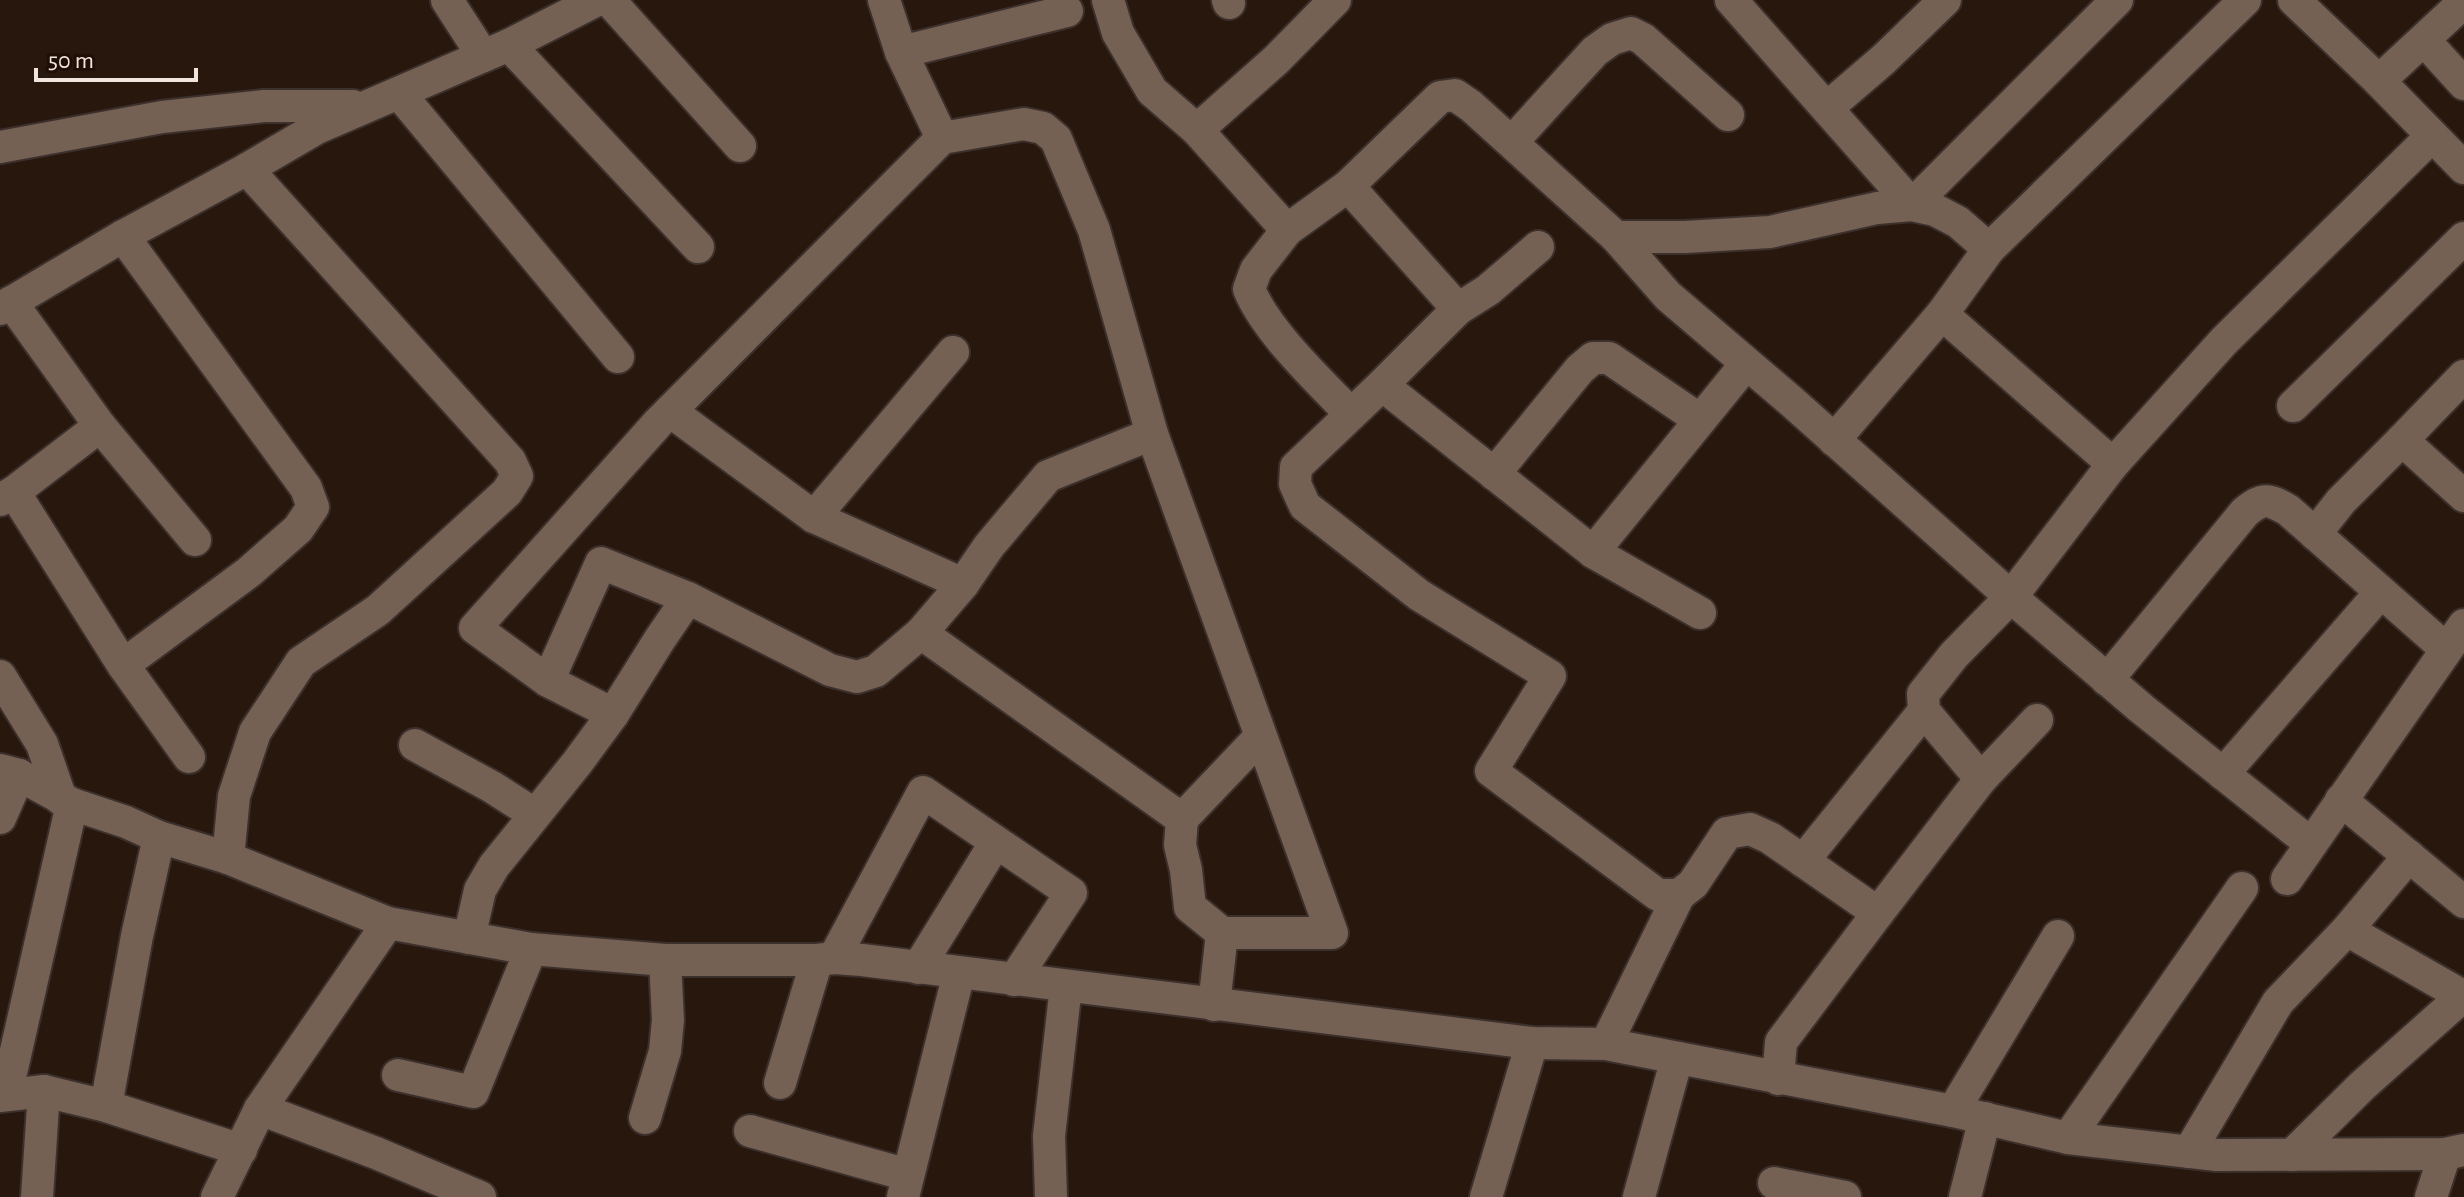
<svg xmlns="http://www.w3.org/2000/svg" width="2464" height="1197" font-family="'Alegreya Sans',sans-serif">
<style>
.lines{fill:none;stroke-linecap:round;stroke-linejoin:round}
.minor-casing{stroke:#3c302c;stroke-width:36}
.minor{stroke:#756054;stroke-width:32}
</style>
<rect width="100%" height="100%" fill="#27170d"/>
<g class="lines">
<defs>
<g id="minor">
<polyline points="447,0 483,56"/>
<polyline points="609,0 740,146"/>
<polyline points="884,0 901,52 942,138"/>
<polyline points="1108,0 1118,33 1152,91 1197,130 1287,230 1348,186 1440,97 1455,95 1471,106 1616,237 1668,296 1791,401 2011,597 1954,655 1923,694 1924,711 1981,779"/>
<polyline points="1228,0 1229,3"/>
<polyline points="1731,0 1912,205 2117,0"/>
<polyline points="2294,0 2379,81 2464,168"/>
<polyline points="2424,40 2464,84"/>
<polyline points="509,45 698,247"/>
<polyline points="901,52 1067,11"/>
<polyline points="2379,81 2464,2"/>
<polyline points="399,93 618,357"/>
<polyline points="1827,108 1884,59 1945,0"/>
<polyline points="1197,130 1276,60 1335,0"/>
<polyline points="1512,142 1595,51 1612,39 1631,33 1643,39 1728,115"/>
<polyline points="0,147 162,117 264,106 353,106"/>
<polyline points="1348,186 1458,309 1382,385 1593,552 1700,613"/>
<path d="M1287,230L1256,270L1249,289C1266,331 1319,381 1351,414"/>
<polyline points="123,236 306,488 313,507 298,529 249,572 123,665"/>
<polyline points="1616,237 1685,237 1770,232 1877,208 1912,205 1935,210 1958,222 1989,249"/>
<polyline points="11,302 100,426 195,540"/>
<polyline points="0,309 123,236 247,169 317,128 509,45 597,0"/>
<polyline points="1458,309 1488,290 1538,247"/>
<polyline points="1942,314 2113,464"/>
<polyline points="2464,376 2402,440 2464,496"/>
<polyline points="1382,385 1296,467 1295,484 1305,506 1419,595 1550,676 1491,771 1658,895 1679,895 1693,884 1727,833 1750,829 1770,838 1878,913 1981,779 2037,720"/>
<polyline points="2293,406 2464,238"/>
<polyline points="670,411 814,517 963,584 921,633"/>
<polyline points="1834,440 1942,314 1989,249 2245,0"/>
<polyline points="1494,474 1580,369 1593,358 1609,358 1700,420"/>
<polyline points="14,492 100,426"/>
<polyline points="0,500 14,492 123,665 189,757"/>
<polyline points="814,517 953,352"/>
<polyline points="2315,534 2341,501 2402,440"/>
<polyline points="1593,552 1746,364"/>
<polyline points="963,584 989,546 1048,476 1152,434"/>
<polyline points="0,676 42,744 61,799"/>
<path d="M2107,680L2245,512C2264,497 2268,499 2288,510L2446,649"/>
<polyline points="548,681 613,714"/>
<polyline points="415,745 492,787 534,814"/>
<polyline points="0,770 19,775 72,804 126,822 159,837 228,858 388,923 531,949 665,960 817,960 834,958 862,960 1532,1043 1606,1044 1953,1111 2068,1138 2217,1155 2445,1154 2464,1150"/>
<polyline points="2223,774 2381,592"/>
<polyline points="2341,800 2464,902"/>
<polyline points="0,818 19,775"/>
<polyline points="1182,819 1180,845 1186,870 1190,907 1222,933"/>
<polyline points="2310,843 2142,709 2011,597 2113,464 2224,341 2432,136"/>
<polyline points="228,858 234,796 255,732 301,662 378,610 507,492 517,476 510,461 247,169"/>
<polyline points="1803,861 1924,711"/>
<polyline points="2287,879 2464,625"/>
<polyline points="2347,930 2463,996"/>
<polyline points="469,938 480,890 494,866 577,763 613,714 660,639 688,598"/>
<polyline points="834,958 923,792 1071,893 1014,980"/>
<polyline points="918,968 996,842"/>
<polyline points="1214,1005 1222,933 1332,933 1152,434 1094,230 1056,139 1043,128 1024,124 942,138 658,423 475,628 548,681 601,563 688,598 830,670 857,677 876,671 921,633 1182,819 1261,736"/>
<polyline points="1606,1044 1679,895"/>
<polyline points="398,1075 473,1092 531,949"/>
<polyline points="1778,1079 1781,1042 1878,913"/>
<polyline points="780,1083 817,960"/>
<polyline points="6,1095 72,804"/>
<polyline points="0,1096 44,1091 106,1106 241,1150"/>
<polyline points="106,1106 137,936 159,837"/>
<polyline points="260,1109 376,1153 480,1197"/>
<polyline points="1953,1111 2058,936"/>
<polyline points="645,1118 665,1051 668,1020 665,960"/>
<polyline points="750,1131 908,1175"/>
<polyline points="2068,1138 2242,888"/>
<polyline points="2189,1152 2278,1002 2347,930 2409,856"/>
<polyline points="2292,1155 2362,1086 2464,995"/>
<polyline points="1774,1183 1845,1197"/>
<polyline points="37,1197 44,1091"/>
<polyline points="217,1197 260,1109 388,923"/>
<polyline points="903,1197 959,973"/>
<polyline points="1051,1197 1049,1136 1066,986"/>
<polyline points="1486,1197 1532,1043"/>
<polyline points="1639,1197 1677,1058"/>
<polyline points="1965,1197 1985,1118"/>
<polyline points="2431,1197 2445,1154"/>
</g>
</defs>
<!-- minor casing -->
<use href="#minor" class="minor-casing"/>
<!-- minor -->
<use href="#minor" class="minor"/>
</g>
<!-- scale -->
<path d="M36 68v12h160v-12" fill="none" stroke="#f0e4dd" stroke-width="4"/>
<text x="48" y="68" font-size="24" fill="#f0e4dd" stroke="#1e0e05" stroke-width="6" paint-order="stroke">50 m</text>
</svg>
